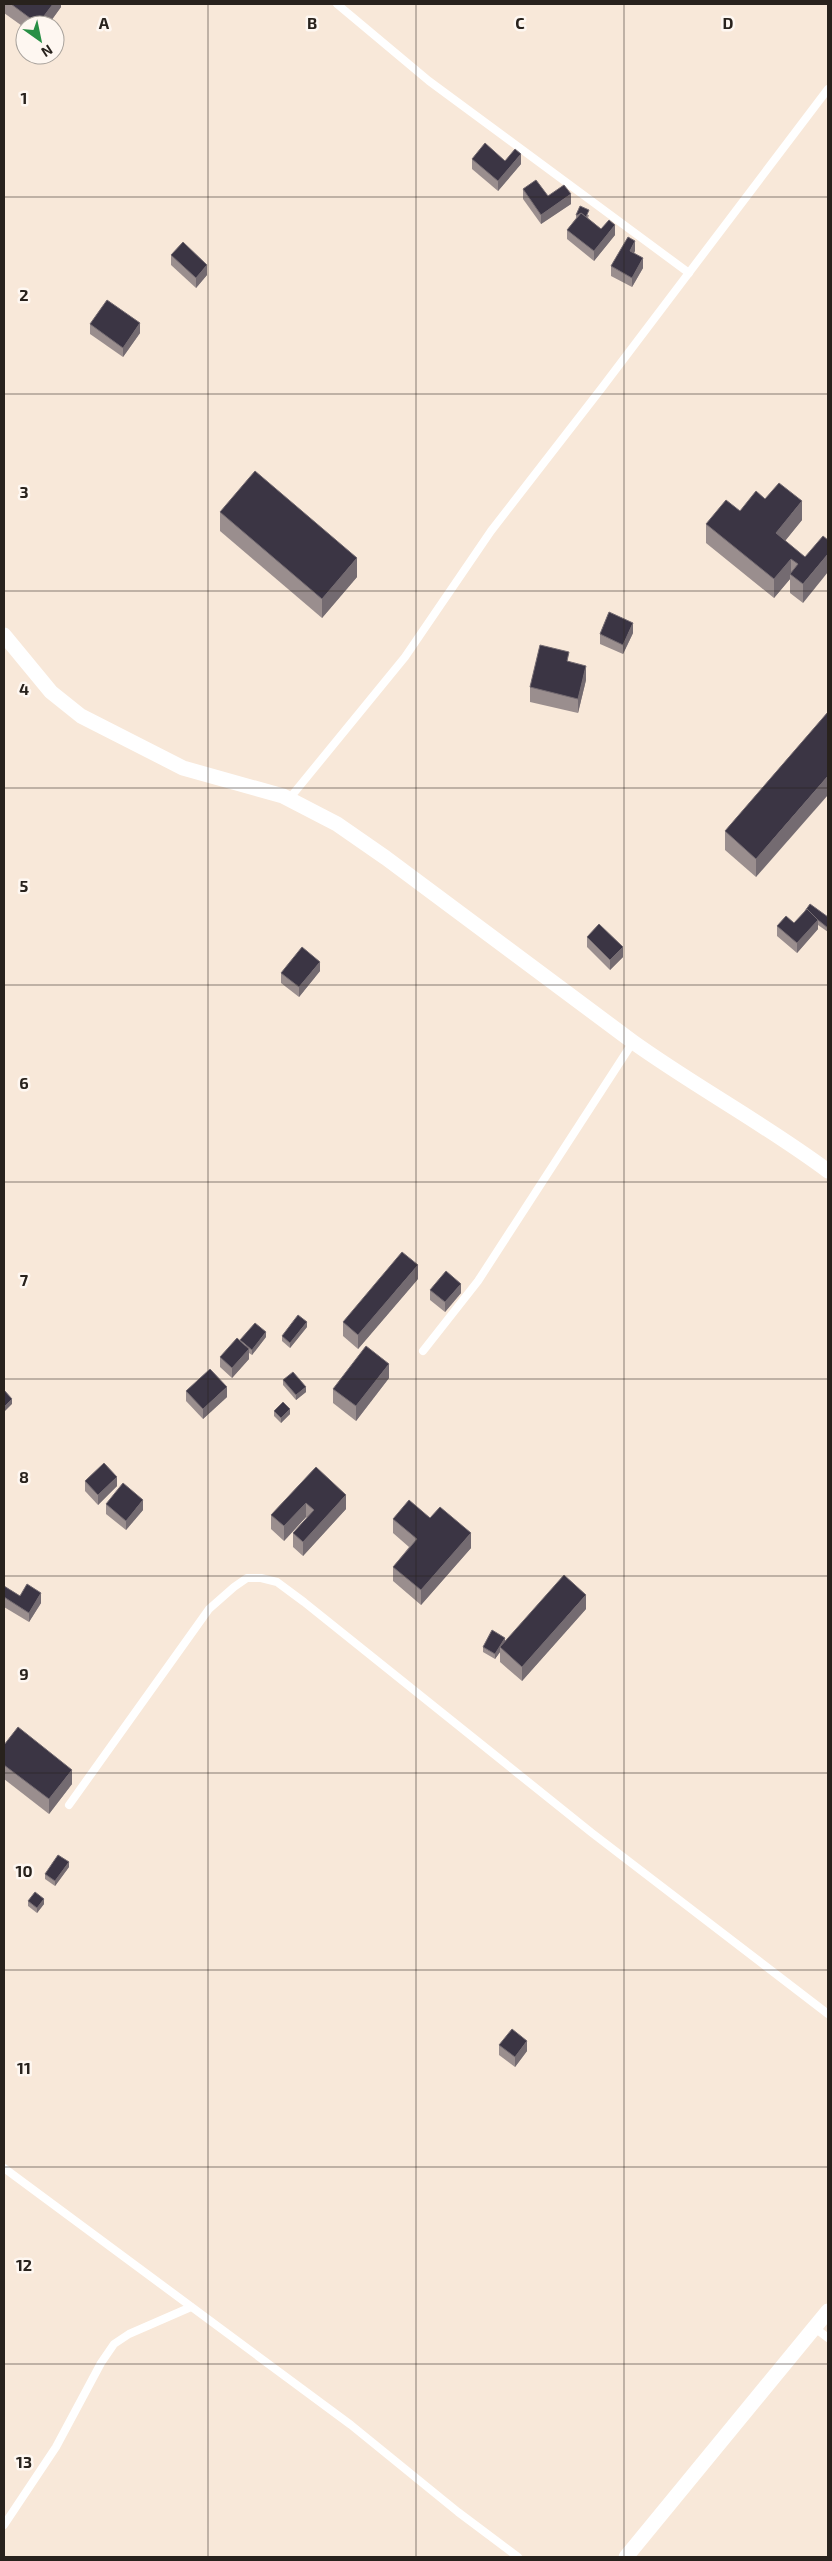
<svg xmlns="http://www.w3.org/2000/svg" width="832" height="2561" font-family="'Exo 2',sans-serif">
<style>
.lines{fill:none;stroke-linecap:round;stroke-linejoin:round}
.lane{stroke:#fff;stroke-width:8}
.street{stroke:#fff;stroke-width:15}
.wall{fill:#9a8e8e}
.shaded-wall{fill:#746b71}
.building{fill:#3b3544;stroke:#746b71}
.grid{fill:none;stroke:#28221d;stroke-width:1;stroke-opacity:0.55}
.grid-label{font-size:16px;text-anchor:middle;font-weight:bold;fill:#28221d;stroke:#fef7f1;stroke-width:5;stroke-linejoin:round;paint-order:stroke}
</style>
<rect width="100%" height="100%" fill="#f8e8d9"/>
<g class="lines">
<!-- lane -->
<g class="lane">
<polyline points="337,4 429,81 689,273"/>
<polyline points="289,799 405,657 491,531 601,389 828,89"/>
<polyline points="423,1351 478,1281 633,1042"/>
<polyline points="69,1805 209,1609 234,1587 247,1578 261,1578 277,1582 304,1602 592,1833 828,2014"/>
<polyline points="4,2168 351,2425 458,2512 518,2557"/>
<polyline points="815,2328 828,2338"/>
<polyline points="4,2525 56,2447 101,2363 114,2344 129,2334 191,2307"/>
</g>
<!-- street -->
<g class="street">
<path d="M4,635L51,692L81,716L183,768L283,796L337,824L386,858L633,1042C696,1087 765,1124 828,1171"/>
<polyline points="626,2557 828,2311"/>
</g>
</g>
<!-- wall -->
<g class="wall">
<polygon points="4,4 61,4 61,7 48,25 25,25 25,28 4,13"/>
<polygon points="472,159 505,161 521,164 498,191 472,169"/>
<polygon points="523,189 548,196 571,204 541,224 523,199"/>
<polygon points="576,215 589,215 588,218 601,229 615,235 594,261 567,239 567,230 576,218"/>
<polygon points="635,251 634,253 643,268 632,287 611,276 611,266"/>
<polygon points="171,255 207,275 196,288 171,265"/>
<polygon points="90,324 140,333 123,357 90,334"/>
<polygon points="765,499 802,520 785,541 805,557 803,603 790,593 790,579 774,598 706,543 706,524 740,511"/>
<polygon points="220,512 357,577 322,618 220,531"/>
<polygon points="633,633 623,654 600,644 600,634"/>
<polygon points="569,661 586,680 578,713 530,702 530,687"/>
<polygon points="828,712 756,877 725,850 725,831"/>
<polygon points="828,917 828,932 818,925 818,929 797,953 777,936 777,926"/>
<polygon points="587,937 623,957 610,970 587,947"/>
<polygon points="320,971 299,997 281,983 281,973"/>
<polygon points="418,1279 358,1349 343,1336 343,1322"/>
<polygon points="430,1290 461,1293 445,1312 430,1300"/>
<polygon points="307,1327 290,1348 282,1341 282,1336"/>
<polygon points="266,1337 252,1355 249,1353 249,1359 232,1378 220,1367 220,1357"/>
<polygon points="389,1378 356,1421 333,1403 333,1389"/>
<polygon points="283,1380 306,1392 296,1400 283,1385"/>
<polygon points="186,1391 227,1397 203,1419 186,1401"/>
<polygon points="274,1411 290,1414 281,1423 274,1416"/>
<polygon points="316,1467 346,1509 303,1556 293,1547 293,1533 307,1518 306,1517 284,1541 271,1529 271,1515"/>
<polygon points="85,1481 117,1486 98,1505 85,1491"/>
<polygon points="106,1504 143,1510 126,1530 106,1514"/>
<polygon points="430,1518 471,1548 421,1605 393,1581 393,1567 409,1547 393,1533 393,1519"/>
<polygon points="4,1586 20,1596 41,1603 29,1622 4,1607"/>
<polygon points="586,1609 522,1681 500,1662 500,1652 495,1659 483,1652 483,1647 505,1641"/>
<polygon points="4,1745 72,1784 49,1814 4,1779"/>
<polygon points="69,1867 55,1886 45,1879 45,1874"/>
<polygon points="28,1901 44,1904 37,1913 28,1906"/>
<polygon points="499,2045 527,2051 515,2067 499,2055"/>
</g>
<!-- shaded-wall -->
<g class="shaded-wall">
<polygon points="53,4 61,4 61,7 48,25 38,25 38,24"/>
<polygon points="521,154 521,164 498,191 498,181"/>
<polygon points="571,194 571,204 541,224 541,215"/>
<polygon points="615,225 615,235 594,261 594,251"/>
<polygon points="635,241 635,251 630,261 630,251"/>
<polygon points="643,258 643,268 632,287 632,278"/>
<polygon points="207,265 207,275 196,288 196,278"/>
<polygon points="140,323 140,333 123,357 123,348"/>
<polygon points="802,501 802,520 776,552 776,533"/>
<polygon points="828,554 828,572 803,603 803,584"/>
<polygon points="357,558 357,577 322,618 322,599"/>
<polygon points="791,559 791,575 790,574 790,579 774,598 774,579"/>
<polygon points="633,623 633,633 623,654 623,645"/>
<polygon points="586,666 586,680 578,713 578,699"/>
<polygon points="828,776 828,795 756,877 756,859"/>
<polygon points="818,920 818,929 797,953 797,943"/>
<polygon points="623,947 623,957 610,970 610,960"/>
<polygon points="320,962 320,971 299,997 299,987"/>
<polygon points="418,1265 418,1279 358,1349 358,1335"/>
<polygon points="461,1284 461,1293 445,1312 445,1302"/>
<polygon points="307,1322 307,1327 290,1348 290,1343"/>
<polygon points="266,1332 266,1337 252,1355 252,1350"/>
<polygon points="249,1349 249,1359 232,1378 232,1368"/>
<polygon points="389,1364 389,1378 356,1421 356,1406"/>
<polygon points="227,1387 227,1397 203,1419 203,1409"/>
<polygon points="306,1387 306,1392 296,1400 296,1395"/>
<polygon points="12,1399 12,1404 4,1412 4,1407"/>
<polygon points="290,1409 290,1414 281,1423 281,1418"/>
<polygon points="117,1477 117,1486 98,1505 98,1495"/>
<polygon points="346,1495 346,1509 303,1556 303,1542"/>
<polygon points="143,1500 143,1510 126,1530 126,1521"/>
<polygon points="306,1503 306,1517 284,1541 284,1526"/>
<polygon points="471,1533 471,1548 421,1605 421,1590"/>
<polygon points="41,1593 41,1603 29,1622 29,1613"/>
<polygon points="586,1595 586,1609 522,1681 522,1667"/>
<polygon points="505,1638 505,1643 500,1647 500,1652 495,1659 495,1654"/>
<polygon points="72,1770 72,1784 49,1814 49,1799"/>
<polygon points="69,1862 69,1867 55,1886 55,1881"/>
<polygon points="44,1899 44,1904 37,1913 37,1908"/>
<polygon points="527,2041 527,2051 515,2067 515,2057"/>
</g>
<!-- building -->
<g class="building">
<polygon points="11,4 53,4 38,24"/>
<polygon points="485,143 505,161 515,149 521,154 498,181 472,159"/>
<polygon points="536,180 548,196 564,185 571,194 541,215 523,189"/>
<polygon points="580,206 589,210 586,217 581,213 578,215 576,215"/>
<polygon points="581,213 601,229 609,220 615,225 594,251 567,230"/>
<polygon points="628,237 635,241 630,251 643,258 632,278 611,266"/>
<polygon points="183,242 207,265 196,278 171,255"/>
<polygon points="107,300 140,323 123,348 90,324"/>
<polygon points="255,471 357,558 322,599 220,512"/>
<polygon points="779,483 802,501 776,533 805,557 823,536 828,540 828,554 803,584 790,574 798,564 791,559 774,579 706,524 726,500 740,511 756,491 765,499"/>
<polygon points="609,612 633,623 623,645 600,634"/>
<polygon points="540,645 569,652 567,661 586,666 578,699 530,687"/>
<polygon points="828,712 828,776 756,859 725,831"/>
<polygon points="810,904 828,917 828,928 818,920 807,909 805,911"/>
<polygon points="807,909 818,920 797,943 777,926 786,916 794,923"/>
<polygon points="599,924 623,947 610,960 587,937"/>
<polygon points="302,947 320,962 299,987 281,973"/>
<polygon points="402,1252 418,1265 358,1335 343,1322"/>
<polygon points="446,1271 461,1284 445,1302 430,1290"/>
<polygon points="298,1315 307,1322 290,1343 282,1336"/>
<polygon points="255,1323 266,1332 252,1350 240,1340"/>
<polygon points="237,1338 249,1349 232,1368 220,1357"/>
<polygon points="366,1346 389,1364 356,1406 333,1389"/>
<polygon points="210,1369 227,1387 203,1409 186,1391"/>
<polygon points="293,1372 306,1387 296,1395 283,1380"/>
<polygon points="4,1390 12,1399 4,1407"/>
<polygon points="283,1402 290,1409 281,1418 274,1411"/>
<polygon points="104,1463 117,1477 98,1495 85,1481"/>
<polygon points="316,1467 346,1495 303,1542 293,1533 314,1510 306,1503 284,1526 271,1515"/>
<polygon points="123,1483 143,1500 126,1521 106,1504"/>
<polygon points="409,1500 430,1518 440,1507 471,1533 421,1590 393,1567 417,1539 393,1519"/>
<polygon points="564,1575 586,1595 522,1667 500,1647"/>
<polygon points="27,1584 41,1593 29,1613 4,1597 4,1586 20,1596"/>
<polygon points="492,1630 505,1638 495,1654 483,1647"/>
<polygon points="18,1727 72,1770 49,1799 4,1765 4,1745"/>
<polygon points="58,1855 69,1862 55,1881 45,1874"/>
<polygon points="35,1892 44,1899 37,1908 28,1901"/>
<polygon points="512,2029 527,2041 515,2057 499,2045"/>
</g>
<!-- grid -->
<path class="grid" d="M208,4V2557M416,4V2557M624,4V2557M4,197H828M4,394H828M4,591H828M4,788H828M4,985H828M4,1182H828M4,1379H828M4,1576H828M4,1773H828M4,1970H828M4,2167H828M4,2364H828"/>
<g class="grid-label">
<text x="104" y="29">A</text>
<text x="312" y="29">B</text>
<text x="520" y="29">C</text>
<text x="728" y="29">D</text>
<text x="24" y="104">1</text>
<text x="24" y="301">2</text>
<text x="24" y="498">3</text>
<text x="24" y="695">4</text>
<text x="24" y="892">5</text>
<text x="24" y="1089">6</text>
<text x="24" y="1286">7</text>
<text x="24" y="1483">8</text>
<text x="24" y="1680">9</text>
<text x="24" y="1877">10</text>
<text x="24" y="2074">11</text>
<text x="24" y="2271">12</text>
<text x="24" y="2468">13</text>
</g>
<!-- border -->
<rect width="832" height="2561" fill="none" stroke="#28221d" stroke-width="10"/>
<!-- north arrow -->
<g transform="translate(40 40) rotate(147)"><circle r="24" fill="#fef7f1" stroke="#a8a29c"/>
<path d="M0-4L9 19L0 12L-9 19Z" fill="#288f45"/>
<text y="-8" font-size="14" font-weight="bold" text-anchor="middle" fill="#28221d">N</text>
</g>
</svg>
